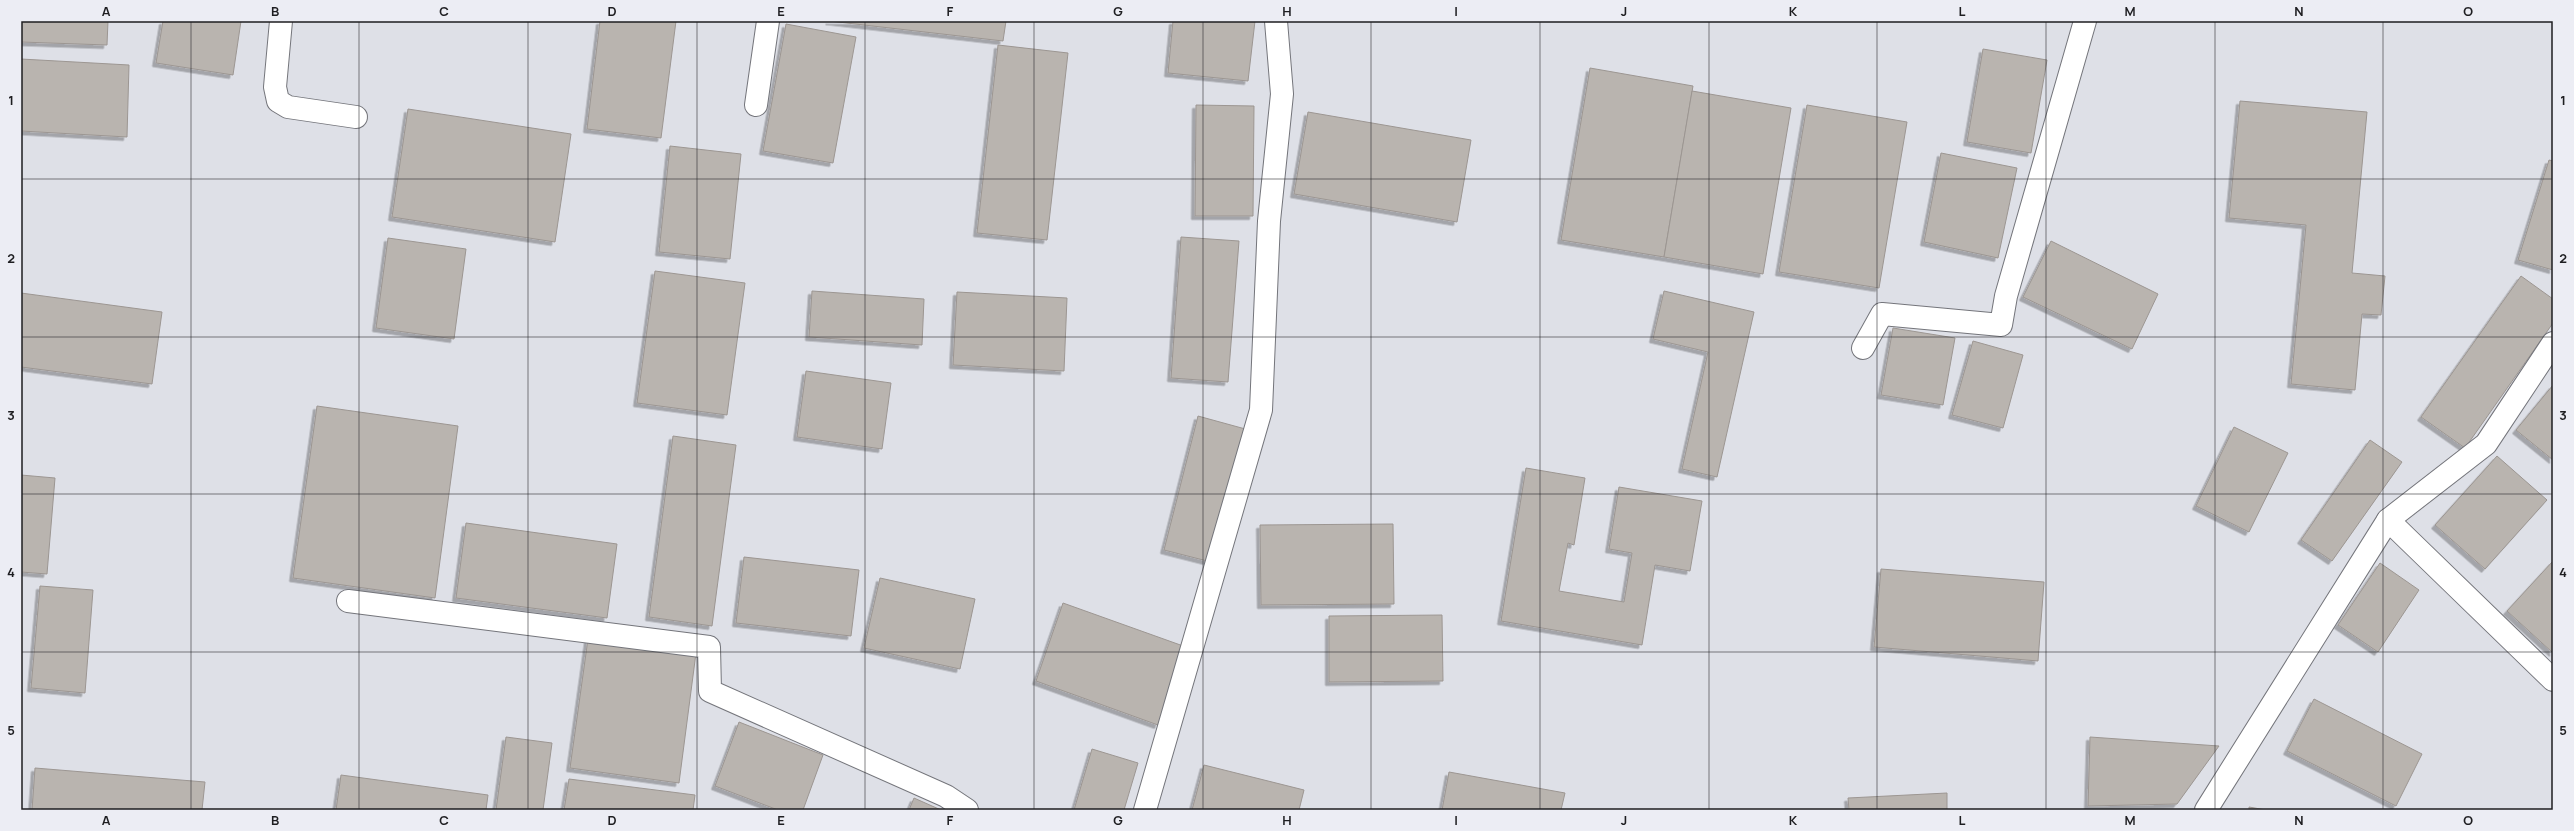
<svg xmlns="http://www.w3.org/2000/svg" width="2574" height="831" font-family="Manrope,sans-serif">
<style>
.building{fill:#b9b4af;stroke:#9c9692;filter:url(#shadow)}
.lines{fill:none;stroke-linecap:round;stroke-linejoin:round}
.service-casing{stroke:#74757b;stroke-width:24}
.minor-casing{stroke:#74757b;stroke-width:24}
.service{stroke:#fff;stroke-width:22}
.minor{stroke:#fff;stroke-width:22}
.grid{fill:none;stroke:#1e1e21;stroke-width:1;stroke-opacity:0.55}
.neatline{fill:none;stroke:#1e1e21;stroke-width:1.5}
.grid-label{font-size:13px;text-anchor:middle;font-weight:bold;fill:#1e1e21}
</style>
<defs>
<filter id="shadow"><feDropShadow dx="-3.5" dy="3.5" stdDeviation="0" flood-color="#0004"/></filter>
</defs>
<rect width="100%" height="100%" fill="#dee0e7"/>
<!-- building -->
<g class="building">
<polygon points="21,21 108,21 107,45 21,42"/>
<polygon points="163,21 241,21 233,75 156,63"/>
<polygon points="600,21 676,21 661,138 587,129"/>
<polygon points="829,21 1006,21 1003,41"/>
<polygon points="1173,21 1255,21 1248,81 1168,73"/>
<polygon points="786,24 856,37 833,163 763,151"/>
<polygon points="998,45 1068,53 1047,240 977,233"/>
<polygon points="1983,49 2047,60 2031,153 1967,142"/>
<polygon points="21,59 129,65 127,137 21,131"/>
<polygon points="1590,68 1693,86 1664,257 1561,240"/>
<polygon points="1692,91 1791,108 1763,274 1664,257"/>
<polygon points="2240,101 2367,112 2352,273 2385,276 2381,315 2362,314 2355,390 2291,384 2306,225 2229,218"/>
<polygon points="1196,105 1254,106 1253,216 1195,216"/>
<polygon points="1807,105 1907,122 1879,288 1779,272"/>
<polygon points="408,109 571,134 555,242 392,217"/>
<polygon points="1308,112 1471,140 1457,222 1294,194"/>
<polygon points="670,146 741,154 730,259 659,252"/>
<polygon points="1941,153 2017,168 1998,258 1924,242"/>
<polygon points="2549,160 2553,161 2553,270 2518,260"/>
<polygon points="1181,237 1239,241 1228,382 1171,378"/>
<polygon points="388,238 466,249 454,339 376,328"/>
<polygon points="2051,241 2158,294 2132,349 2023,297"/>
<polygon points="655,271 745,283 727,415 637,403"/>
<polygon points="2521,276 2553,299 2553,323 2465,448 2421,417"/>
<polygon points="812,291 924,299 922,345 809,337"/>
<polygon points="1664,291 1754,312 1717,477 1682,469 1708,352 1653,339"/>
<polygon points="957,292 1067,298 1064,371 953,365"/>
<polygon points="21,293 162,312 152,384 21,367"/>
<polygon points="1893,328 1955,338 1943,405 1881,395"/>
<polygon points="1973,341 2023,355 2003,428 1952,415"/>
<polygon points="806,371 891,383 882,449 797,437"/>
<polygon points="2553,385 2553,460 2516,430"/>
<polygon points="317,406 458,426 435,598 293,578"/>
<polygon points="1198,416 1249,430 1215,563 1164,550"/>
<polygon points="2234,427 2288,453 2249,532 2196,506"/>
<polygon points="673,436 736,445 712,626 649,617"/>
<polygon points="2370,440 2402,462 2332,561 2301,540"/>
<polygon points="2497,456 2547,500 2485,569 2435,525"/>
<polygon points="1526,468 1585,478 1574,545 1568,543 1559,591 1624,602 1632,553 1609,549 1619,487 1702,501 1690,571 1655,565 1642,645 1501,621"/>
<polygon points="21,475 55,478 47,574 21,572"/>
<polygon points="466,523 617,544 607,618 456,598"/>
<polygon points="1393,524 1394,604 1261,605 1260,525"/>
<polygon points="744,557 859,570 851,636 736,623"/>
<polygon points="2553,561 2553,653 2507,611"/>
<polygon points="2380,563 2419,590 2378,652 2338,625"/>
<polygon points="1881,569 2044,582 2038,661 1874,647"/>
<polygon points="880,578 975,599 960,669 864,648"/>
<polygon points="40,586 93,590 85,693 31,688"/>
<polygon points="1063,603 1186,647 1158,725 1036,681"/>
<polygon points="1442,615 1443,681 1329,682 1329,616"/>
<polygon points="588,639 696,653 679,783 570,768"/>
<polygon points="2314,699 2422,754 2396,806 2287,751"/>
<polygon points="739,722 823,755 803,810 778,810 715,786"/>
<polygon points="506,737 552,743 543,810 496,810"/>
<polygon points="2090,737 2219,746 2177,804 2088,806"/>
<polygon points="1092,749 1138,763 1124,810 1074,810"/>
<polygon points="1204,765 1304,790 1299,810 1192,810"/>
<polygon points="35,768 205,782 202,810 32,810"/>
<polygon points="1449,772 1565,793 1561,810 1442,810"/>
<polygon points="341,775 488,795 486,810 336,810"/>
<polygon points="569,779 695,795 693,810 564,810"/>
<polygon points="1947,793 1947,810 1849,810 1848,798"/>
<polygon points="914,798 941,810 909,810"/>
<polygon points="2249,807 2266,810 2249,810"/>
</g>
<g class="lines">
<defs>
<polyline id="service" points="2388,520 2553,680"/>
<g id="minor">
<polyline points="281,21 275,87 278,101 288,107 356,117"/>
<polyline points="756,105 768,21"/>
<polyline points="1863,348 1882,314 2001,325 2006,296 2085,21"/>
<polyline points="348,601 709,647 710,691 946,796 967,810"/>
<polyline points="1145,810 1261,410 1269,221 1282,94 1276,21"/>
<polyline points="2206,810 2388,520 2486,444 2553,343"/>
</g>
</defs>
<!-- service casing -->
<use href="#service" class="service-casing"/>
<!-- minor casing -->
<use href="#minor" class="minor-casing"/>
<!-- service -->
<use href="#service" class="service"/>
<!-- minor -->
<use href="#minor" class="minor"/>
</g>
<!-- grid -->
<path class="grid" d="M191,21V810M359,21V810M528,21V810M697,21V810M865,21V810M1034,21V810M1203,21V810M1371,21V810M1540,21V810M1709,21V810M1877,21V810M2046,21V810M2215,21V810M2383,21V810M21,179H2553M21,337H2553M21,494H2553M21,652H2553"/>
<!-- border -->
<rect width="2574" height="831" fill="none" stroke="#ecedf4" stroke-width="44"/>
<rect x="22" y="22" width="2530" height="787" class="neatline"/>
<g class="grid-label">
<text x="106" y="16">A</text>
<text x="275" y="16">B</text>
<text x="444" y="16">C</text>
<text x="612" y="16">D</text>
<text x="781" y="16">E</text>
<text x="950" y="16">F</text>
<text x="1118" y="16">G</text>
<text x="1287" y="16">H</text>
<text x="1456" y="16">I</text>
<text x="1624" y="16">J</text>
<text x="1793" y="16">K</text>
<text x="1962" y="16">L</text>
<text x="2130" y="16">M</text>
<text x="2299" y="16">N</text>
<text x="2468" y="16">O</text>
<text x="11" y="105">1</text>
<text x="2563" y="105">1</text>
<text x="11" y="263">2</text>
<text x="2563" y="263">2</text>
<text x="11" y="420">3</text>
<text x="2563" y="420">3</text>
<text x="11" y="577">4</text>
<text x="2563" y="577">4</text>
<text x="11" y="735">5</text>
<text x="2563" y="735">5</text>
<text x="106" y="825">A</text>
<text x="275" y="825">B</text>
<text x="444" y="825">C</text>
<text x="612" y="825">D</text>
<text x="781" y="825">E</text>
<text x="950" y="825">F</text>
<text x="1118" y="825">G</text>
<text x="1287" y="825">H</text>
<text x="1456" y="825">I</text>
<text x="1624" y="825">J</text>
<text x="1793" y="825">K</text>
<text x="1962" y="825">L</text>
<text x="2130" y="825">M</text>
<text x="2299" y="825">N</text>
<text x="2468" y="825">O</text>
</g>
</svg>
